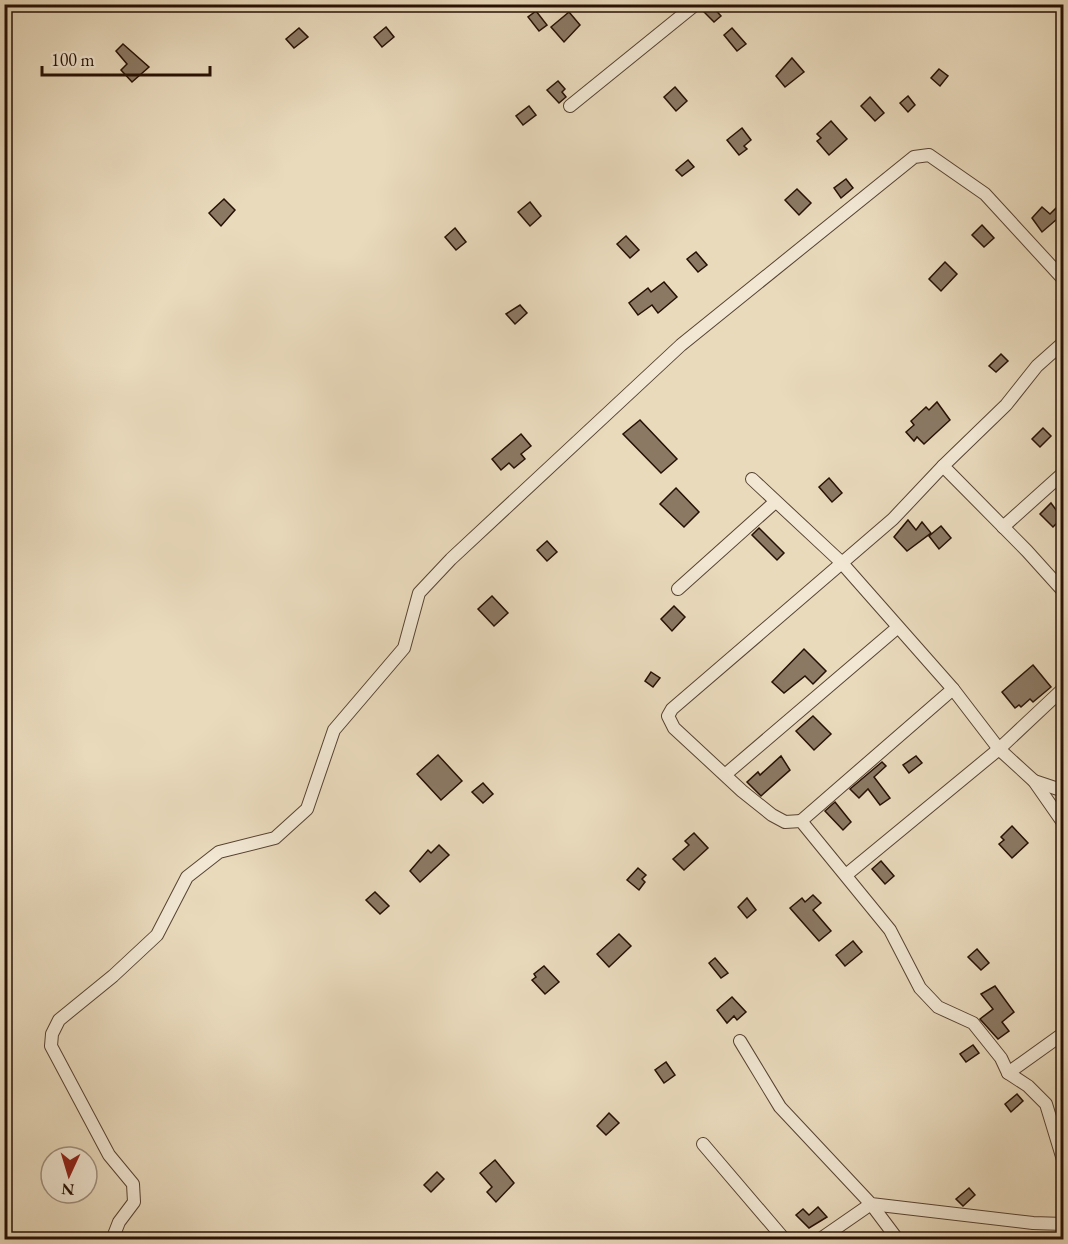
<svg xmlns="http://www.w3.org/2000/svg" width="1068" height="1244" font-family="'EB Garamond',serif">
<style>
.building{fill:#8b7964;stroke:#261004;stroke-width:1.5}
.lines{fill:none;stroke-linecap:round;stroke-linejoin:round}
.street-casing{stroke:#574232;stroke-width:14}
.street{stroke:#f1e7d3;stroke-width:12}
</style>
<rect width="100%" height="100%" fill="#e9dabc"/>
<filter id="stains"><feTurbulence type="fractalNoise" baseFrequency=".00333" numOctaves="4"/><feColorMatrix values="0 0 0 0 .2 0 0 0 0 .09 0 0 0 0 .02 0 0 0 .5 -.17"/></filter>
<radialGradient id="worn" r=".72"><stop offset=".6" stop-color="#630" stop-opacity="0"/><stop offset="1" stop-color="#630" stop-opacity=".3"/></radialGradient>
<!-- building -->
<g class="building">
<polygon points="706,4 710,4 721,16 714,22 702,10"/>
<polygon points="536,11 547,25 539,31 528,17"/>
<polygon points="569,12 580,25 564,42 551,27"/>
<polygon points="386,27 394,37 382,47 374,37"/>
<polygon points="299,28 308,37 294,48 286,39"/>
<polygon points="732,28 746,44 737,51 724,35"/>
<polygon points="123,44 149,67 132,82 121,70 127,64 116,51"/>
<polygon points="792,58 804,72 785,87 776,76"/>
<polygon points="939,69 948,76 940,86 931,78"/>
<polygon points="558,81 565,89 562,92 566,97 559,103 547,90"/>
<polygon points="675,87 687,101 676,111 664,97"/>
<polygon points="908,96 915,105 908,112 900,103"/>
<polygon points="870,97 884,113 875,121 861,106"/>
<polygon points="529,106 536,115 523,125 516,116"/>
<polygon points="831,121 847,139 829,155 817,141 821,138 817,134"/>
<polygon points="742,128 751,140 744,146 747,149 739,155 727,140"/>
<polygon points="688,160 694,167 682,176 676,170"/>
<polygon points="846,179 853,188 841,198 834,188"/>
<polygon points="797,189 811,203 799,215 785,200"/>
<polygon points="224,199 235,210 221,226 209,213"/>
<polygon points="1064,200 1064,213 1042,232 1032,218 1042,207 1050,214"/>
<polygon points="530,202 541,216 530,226 518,212"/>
<polygon points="982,225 994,238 984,247 972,235"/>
<polygon points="455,228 466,242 456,250 445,237"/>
<polygon points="626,236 639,250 630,258 617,244"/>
<polygon points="696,252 707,265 698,272 687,259"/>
<polygon points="945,262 957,274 941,291 929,279"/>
<polygon points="664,282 677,297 658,313 652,305 638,315 629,303 648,288 651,292"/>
<polygon points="520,305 527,313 515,324 506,314"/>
<polygon points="1001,354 1008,361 996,372 989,366"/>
<polygon points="937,402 950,420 924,444 917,437 914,441 906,432 914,425 911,421 926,407 929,410"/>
<polygon points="640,420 677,459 661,473 623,434"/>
<polygon points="1043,428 1051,436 1040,447 1032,439"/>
<polygon points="521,434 531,446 521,454 525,459 514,468 509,463 501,470 492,459"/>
<polygon points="829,478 842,493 832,502 819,487"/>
<polygon points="676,488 699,512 684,527 660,504"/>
<polygon points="1051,503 1062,518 1053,527 1040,514"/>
<polygon points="908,520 916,530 922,522 931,533 907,551 894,537"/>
<polygon points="941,526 951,538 939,549 929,536"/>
<polygon points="759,528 784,553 777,560 752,535"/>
<polygon points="547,541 557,552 547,561 537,550"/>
<polygon points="492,596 508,613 494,626 478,609"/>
<polygon points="674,606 685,617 672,631 661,619"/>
<polygon points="804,649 826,671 813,684 805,676 784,693 772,682"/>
<polygon points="1033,665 1051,687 1033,702 1030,699 1021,707 1019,705 1015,708 1002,692"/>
<polygon points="651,672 660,678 653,687 645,681"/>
<polygon points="813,716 831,734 814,750 796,731"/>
<polygon points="438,755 462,781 441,800 417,774"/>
<polygon points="781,756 790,770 761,796 747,782 758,772 760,775"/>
<polygon points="916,756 922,763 909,773 903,765"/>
<polygon points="882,762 886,766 874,777 890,798 880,805 868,789 859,798 850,789"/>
<polygon points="483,783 493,794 483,803 472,792"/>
<polygon points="835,802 851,822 843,830 825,811"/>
<polygon points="1012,826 1028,843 1012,858 999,844 1004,840 1001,837"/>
<polygon points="694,833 708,848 684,870 673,859 689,845 685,841"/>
<polygon points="439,845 449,855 420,882 410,871 428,850 431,853"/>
<polygon points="881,861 894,876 885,884 872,869"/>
<polygon points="638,868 646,875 642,879 645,882 639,890 627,880"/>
<polygon points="375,892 389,906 380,914 366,900"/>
<polygon points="813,895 821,903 813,910 831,931 819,941 790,908 802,898 805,902"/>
<polygon points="747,898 756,910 747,918 738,907"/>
<polygon points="619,934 631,946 609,967 597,954"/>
<polygon points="853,941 862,952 845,966 836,955"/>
<polygon points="977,949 989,963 981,970 968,957"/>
<polygon points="715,958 728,973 721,978 709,963"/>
<polygon points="544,966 559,982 545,994 532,980 536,977 534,974"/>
<polygon points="995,986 1014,1012 1002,1022 1009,1031 998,1039 980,1019 993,1009 981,994"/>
<polygon points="732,997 746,1012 737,1020 734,1016 727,1023 717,1010"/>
<polygon points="973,1045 979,1053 966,1062 960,1054"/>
<polygon points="666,1062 675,1075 664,1083 655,1070"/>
<polygon points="1017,1094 1023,1101 1011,1112 1005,1104"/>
<polygon points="609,1113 619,1123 606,1135 597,1126"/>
<polygon points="495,1160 514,1183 496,1202 487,1192 492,1187 480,1173"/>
<polygon points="437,1172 444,1179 431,1192 424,1185"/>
<polygon points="969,1188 975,1195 963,1206 956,1199"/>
<polygon points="818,1207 827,1217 809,1228 796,1215 803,1209 809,1215"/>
</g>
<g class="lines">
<defs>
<g id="street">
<polyline points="570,106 696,4"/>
<polyline points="1064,342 1037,366 1006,405 943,466 1027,551 1064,592"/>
<polyline points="943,466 893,519 672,709 668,716 674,728 742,791 772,815 785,822 801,821 890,930 920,988 938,1007 973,1023 1001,1058 1008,1073 1028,1086 1046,1104 1064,1163"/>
<polyline points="752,479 841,562 953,689 999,749 1034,781 1064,824"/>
<polyline points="1003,527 1061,475 1064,470"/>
<polyline points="678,589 774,503"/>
<polyline points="726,774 897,628"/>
<polyline points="1034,781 1064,791"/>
<polyline points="801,821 953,689"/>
<polyline points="846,875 999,749 1064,688"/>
<polyline points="740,1041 780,1107 871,1204 1033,1223 1064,1224"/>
<polyline points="1008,1073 1064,1033"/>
<polyline points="703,1144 785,1240"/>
<polyline points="112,1240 119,1222 134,1202 133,1184 109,1155 51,1046 52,1034 59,1020 113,976 157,935 187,877 219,852 275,838 307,809 334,730 404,648 419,593 451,559 681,345 914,157 929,155 985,194 1064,280"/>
<polyline points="819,1240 871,1204 898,1240"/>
</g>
</defs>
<!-- street casing -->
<use href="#street" class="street-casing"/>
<!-- street -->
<use href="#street" class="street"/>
</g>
<!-- margin -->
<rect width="1068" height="1244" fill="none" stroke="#e9dabc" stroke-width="24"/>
<rect x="6" y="6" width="1056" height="1232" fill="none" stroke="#261004" stroke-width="3"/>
<rect x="12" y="12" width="1044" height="1220" fill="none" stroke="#261004" stroke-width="1.5"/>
<!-- north arrow -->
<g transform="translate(69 1175) rotate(184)"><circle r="28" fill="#f1e7d3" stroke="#a09180" stroke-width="1.5"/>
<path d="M0-4.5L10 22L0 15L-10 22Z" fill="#8f2418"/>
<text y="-9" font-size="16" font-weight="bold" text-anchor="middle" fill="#261004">N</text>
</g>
<!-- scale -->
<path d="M42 66v9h168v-9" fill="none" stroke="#261004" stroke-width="3"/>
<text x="51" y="66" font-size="18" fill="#261004" stroke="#f1e7d3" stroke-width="4.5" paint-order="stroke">100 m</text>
<rect width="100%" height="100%" filter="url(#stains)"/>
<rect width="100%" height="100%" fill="url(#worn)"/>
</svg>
